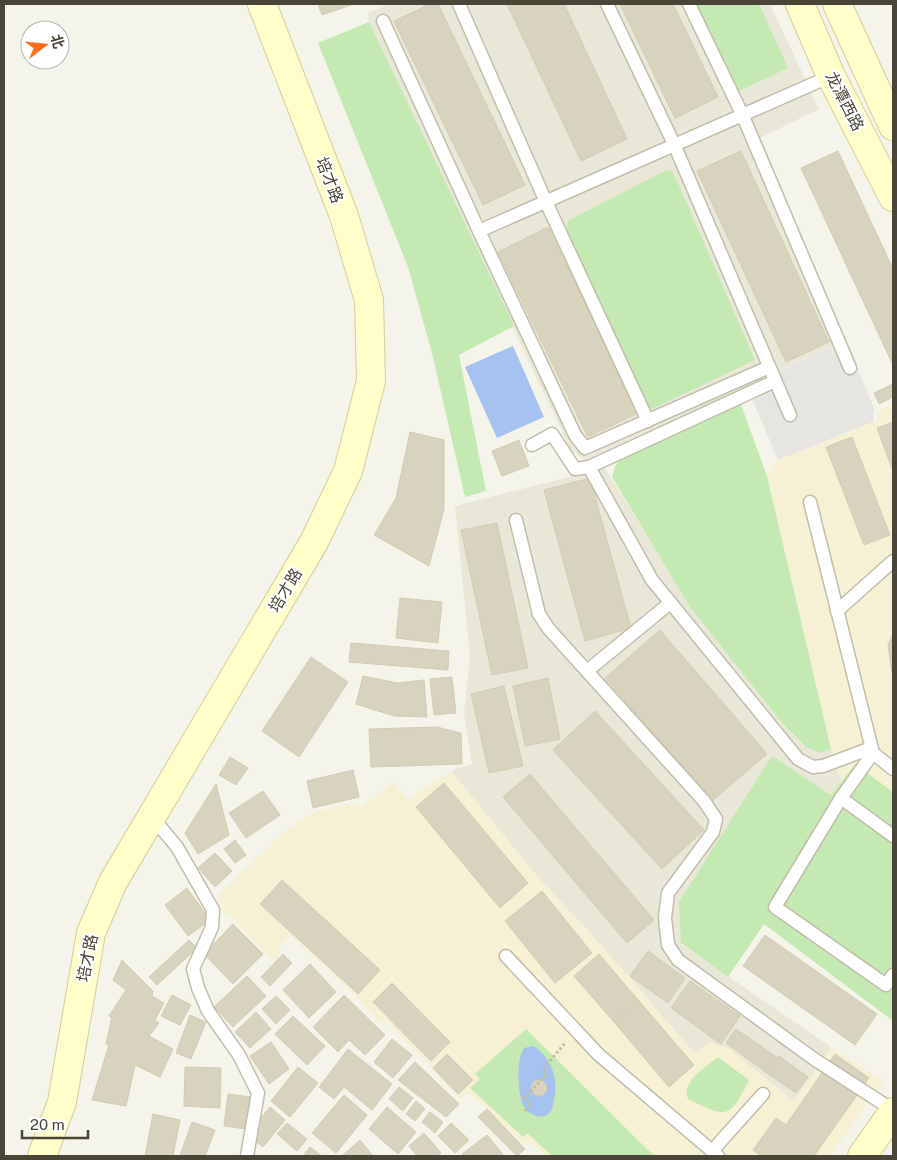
<svg xmlns="http://www.w3.org/2000/svg" width="897" height="1160" font-family="'Public Sans','Noto Sans SC',sans-serif">
<style>
.residential{fill:#e9e7d8}
.commercial{fill:#f6f0d5}
.green{fill:#c5e9b2}
.parking{fill:#e6e5e1}
.water{fill:#a6c2f1}
.building{fill:#d7d3bf;stroke:#d2ccb2}
.lines{fill:none;stroke-linecap:round;stroke-linejoin:round}
.lane-casing{stroke:#c1beac;stroke-width:15}
.secondary-casing{stroke:#d2cf97;stroke-width:30}
.path{stroke:#c3bd9d;stroke-width:3;stroke-dasharray:2.5 2.5;stroke-linecap:butt}
.lane{stroke:#fff;stroke-width:12}
.secondary{stroke:#fffeca;stroke-width:28}
.labels{text-anchor:middle;stroke-width:4.5;stroke-linejoin:round;paint-order:stroke}
.street-label{font-size:16px;fill:#494638;stroke:#fff}
</style>
<rect width="100%" height="100%" fill="#f5f4ea"/>
<!-- residential -->
<g class="residential">
<polygon points="390,4 770,4 819,109 760,138 845,340 590,458 583,459 570,449 369,22 368,13"/>
<polygon points="605,468 691,607 782,723 806,747 820,753 831,749 842,781 831,795 681,944 831,1047 794,1101 728,1048 694,1053 602,946 536,875 451,771 472,764 464,713 470,657 455,506"/>
</g>
<!-- commercial -->
<g class="commercial">
<polygon points="893,404 893,794 855,764 842,781 831,749 767,476 778,460 877,421 879,410"/>
<polygon points="451,771 536,875 602,946 694,1053 710,1042 728,1048 794,1101 831,1047 884,1081 830,1156 547,1156 530,1142 527,1146 468,1092 460,1100 429,1067 430,1064 385,1021 380,1023 350,990 290,936 278,948 281,952 274,961 231,917 221,910 219,894 286,830 316,811 358,803 361,808 393,782 408,799"/>
</g>
<!-- green -->
<g class="green">
<polygon points="697,4 759,4 788,68 737,92"/>
<polygon points="369,22 514,326 459,355 486,491 465,497 432,353 408,267 318,43"/>
<polygon points="667,170 673,172 755,360 652,409 646,406 566,228 569,220"/>
<polygon points="740,402 767,476 831,749 820,753 806,747 782,723 690,607 612,477 615,467 624,455"/>
<polygon points="772,756 831,795 855,764 893,792 893,1021 764,924 728,977 681,943 679,902"/>
<polygon points="526,1029 654,1156 552,1156 527,1133 523,1137 470,1088 480,1079 475,1074"/>
<path d="M718,1057L749,1080C729,1120 727,1118 688,1099C681,1081 705,1068 718,1057Z"/>
</g>
<!-- parking -->
<polygon class="parking" points="845,340 874,408 873,422 778,460 747,387"/>
<!-- water -->
<g class="water">
<polygon points="513,346 544,417 497,438 465,367"/>
<path d="M534,1046C552,1059 559,1080 554,1100C553,1105 552,1112 548,1114C545,1117 541,1117 537,1116C522,1112 520,1099 519,1085C518,1074 518,1057 524,1048Z"/>
</g>
<!-- building -->
<g class="building">
<polygon points="318,4 354,4 322,15"/>
<polygon points="430,4 438,4 525,185 483,205 394,21"/>
<polygon points="507,4 564,4 627,139 581,161"/>
<polygon points="620,4 673,4 718,97 675,118"/>
<polygon points="741,151 829,342 786,362 697,171"/>
<polygon points="838,151 893,269 893,365 801,168"/>
<polygon points="548,227 638,413 588,437 498,252"/>
<polygon points="893,384 893,397 879,404 874,393"/>
<polygon points="893,422 893,471 877,428"/>
<polygon points="410,432 444,440 444,509 429,566 374,535 396,498"/>
<polygon points="852,437 890,535 864,545 826,447"/>
<polygon points="519,440 529,466 502,476 492,451"/>
<polygon points="590,478 631,628 585,641 544,490"/>
<polygon points="497,523 528,668 492,675 461,530"/>
<polygon points="400,598 442,602 438,643 396,638"/>
<polygon points="660,630 767,754 712,801 605,678"/>
<polygon points="893,634 893,679 888,645"/>
<polygon points="351,643 449,651 448,670 349,662"/>
<polygon points="311,657 348,682 299,757 262,731"/>
<polygon points="363,676 397,683 424,680 427,717 394,716 356,704"/>
<polygon points="452,677 456,713 434,715 430,679"/>
<polygon points="548,678 560,739 525,746 513,686"/>
<polygon points="504,686 523,766 489,773 471,694"/>
<polygon points="595,711 704,830 662,869 553,750"/>
<polygon points="437,727 461,733 462,764 371,767 369,729"/>
<polygon points="230,757 248,768 236,785 219,775"/>
<polygon points="353,770 359,797 313,808 307,781"/>
<polygon points="530,774 654,920 627,943 503,797"/>
<polygon points="444,783 528,883 500,908 416,807"/>
<polygon points="216,784 229,835 198,854 185,833"/>
<polygon points="263,791 280,815 246,838 229,813"/>
<polygon points="235,840 246,855 235,863 224,849"/>
<polygon points="215,853 232,871 215,887 198,868"/>
<polygon points="282,880 380,970 358,994 260,904"/>
<polygon points="187,888 210,920 188,936 165,905"/>
<polygon points="542,891 592,953 555,983 505,921"/>
<polygon points="233,924 263,954 233,984 204,954"/>
<polygon points="765,935 877,1014 855,1045 743,966"/>
<polygon points="189,940 197,948 157,985 149,977"/>
<polygon points="648,951 685,978 668,1003 630,976"/>
<polygon points="283,954 292,963 270,986 261,977"/>
<polygon points="599,954 639,1001 614,1022 574,976"/>
<polygon points="122,960 153,991 152,996 164,1003 155,1020 159,1023 149,1036 173,1049 160,1077 135,1065 126,1106 92,1100 109,1045 106,1044 112,1017 109,1016 126,990 113,980"/>
<polygon points="310,964 336,992 309,1018 283,990"/>
<polygon points="247,976 266,996 233,1027 214,1007"/>
<polygon points="690,981 740,1016 721,1044 671,1008"/>
<polygon points="392,983 450,1042 431,1061 373,1002"/>
<polygon points="172,995 191,1005 180,1025 161,1016"/>
<polygon points="344,995 385,1035 365,1055 349,1040 338,1052 313,1027"/>
<polygon points="276,996 290,1010 276,1024 262,1009"/>
<polygon points="639,1001 694,1065 669,1087 614,1022"/>
<polygon points="256,1012 271,1029 250,1048 235,1032"/>
<polygon points="190,1015 206,1022 191,1059 176,1053"/>
<polygon points="293,1016 325,1046 307,1065 275,1034"/>
<polygon points="736,1029 778,1058 767,1073 726,1043"/>
<polygon points="392,1039 412,1055 393,1078 374,1062"/>
<polygon points="271,1042 289,1069 269,1084 250,1056"/>
<polygon points="348,1049 392,1084 372,1110 344,1087 334,1099 319,1087"/>
<polygon points="447,1054 473,1080 458,1094 433,1068"/>
<polygon points="835,1054 869,1078 814,1156 761,1156 753,1150 776,1118 786,1125"/>
<polygon points="779,1056 808,1077 796,1093 767,1073"/>
<polygon points="415,1062 459,1104 446,1117 398,1080"/>
<polygon points="185,1067 221,1068 220,1108 184,1106"/>
<polygon points="298,1067 318,1083 290,1117 271,1101"/>
<circle cx="539" cy="1088" r="8"/>
<polygon points="399,1087 413,1098 403,1111 389,1099"/>
<polygon points="228,1094 251,1097 246,1129 224,1126"/>
<polygon points="344,1095 367,1115 336,1153 312,1133"/>
<polygon points="416,1101 425,1109 415,1121 406,1114"/>
<polygon points="270,1107 285,1120 263,1147 252,1138 255,1125"/>
<polygon points="387,1107 416,1132 398,1154 369,1129"/>
<polygon points="487,1109 525,1149 517,1156 478,1117"/>
<polygon points="430,1112 443,1122 435,1133 422,1122"/>
<polygon points="153,1114 180,1120 173,1156 145,1156"/>
<polygon points="192,1122 215,1130 205,1156 180,1156"/>
<polygon points="287,1123 307,1139 297,1151 277,1134"/>
<polygon points="451,1123 469,1140 455,1153 438,1136"/>
<polygon points="424,1133 441,1153 436,1156 417,1156 409,1146"/>
<polygon points="487,1135 504,1156 464,1156 462,1154"/>
<polygon points="360,1140 373,1156 342,1156"/>
<polygon points="310,1147 322,1156 303,1156"/>
</g>
<g class="lines">
<defs>
<g id="lane">
<polyline points="459,4 546,202 648,421"/>
<polyline points="607,4 674,144 790,415"/>
<polyline points="689,4 742,114 850,368"/>
<polyline points="383,21 479,231 575,435 585,448 769,367"/>
<polyline points="479,231 831,76"/>
<polyline points="532,445 552,434 575,469 589,467 652,580 798,759 813,767 823,766 871,748"/>
<polyline points="589,467 775,381"/>
<polyline points="810,502 873,753 893,769"/>
<polyline points="516,520 539,614 548,628 704,801 716,819 713,832 668,893 665,918 668,945 678,960 814,1059 893,1110"/>
<polyline points="837,611 893,561"/>
<polyline points="587,671 670,603"/>
<polyline points="873,753 841,798 775,907 886,985 893,975"/>
<polyline points="841,798 893,836"/>
<polyline points="152,817 177,847 213,910 212,927 193,969 198,988 208,1011 239,1055 258,1093 247,1156"/>
<polyline points="506,956 599,1055 718,1156"/>
<polyline points="712,1151 763,1094"/>
</g>
<g id="secondary">
<polyline points="800,4 831,76 893,197"/>
<polyline points="837,4 893,126"/>
<polyline points="42,1156 62,1102 91,933 113,882 314,542 348,471 371,381 369,300 344,216 262,4"/>
<polyline points="862,1156 893,1112"/>
</g>
</defs>
<!-- lane casing -->
<use href="#lane" class="lane-casing"/>
<!-- secondary casing -->
<use href="#secondary" class="secondary-casing"/>
<!-- path -->
<polyline class="path" points="525,1111 530,1105 525,1097 546,1075 543,1069 566,1042"/>
<!-- lane -->
<use href="#lane" class="lane"/>
<!-- secondary -->
<use href="#secondary" class="secondary"/>
</g>
<g class="labels">
<!-- street labels -->
<g class="street-label">
<text transform="translate(845 101) rotate(63)" y="6">龙潭西路</text>
<text transform="translate(330 180) rotate(69)" y="6">培才路</text>
<text transform="translate(285 590) rotate(-59)" y="6">培才路</text>
<text transform="translate(87 958) rotate(-79)" y="6">培才路</text>
</g>
</g>
<!-- border -->
<rect width="897" height="1160" fill="none" stroke="#494638" stroke-width="10"/>
<!-- north arrow -->
<g transform="translate(45 45) rotate(74)"><circle r="24" fill="#ffffff" stroke="#b6b5af"/>
<path d="M0-4L9 19L0 12L-9 19Z" fill="#fb6d1a"/>
<text y="-8" font-size="14" font-weight="bold" text-anchor="middle" fill="#494638">北</text>
</g>
<!-- scale -->
<path d="M22 1130v8h66v-8" fill="none" stroke="#494638" stroke-width="2.5"/>
<text x="30" y="1130" font-size="15" fill="#494638" stroke="#ffffff" stroke-width="4" paint-order="stroke">20 m</text>
</svg>
